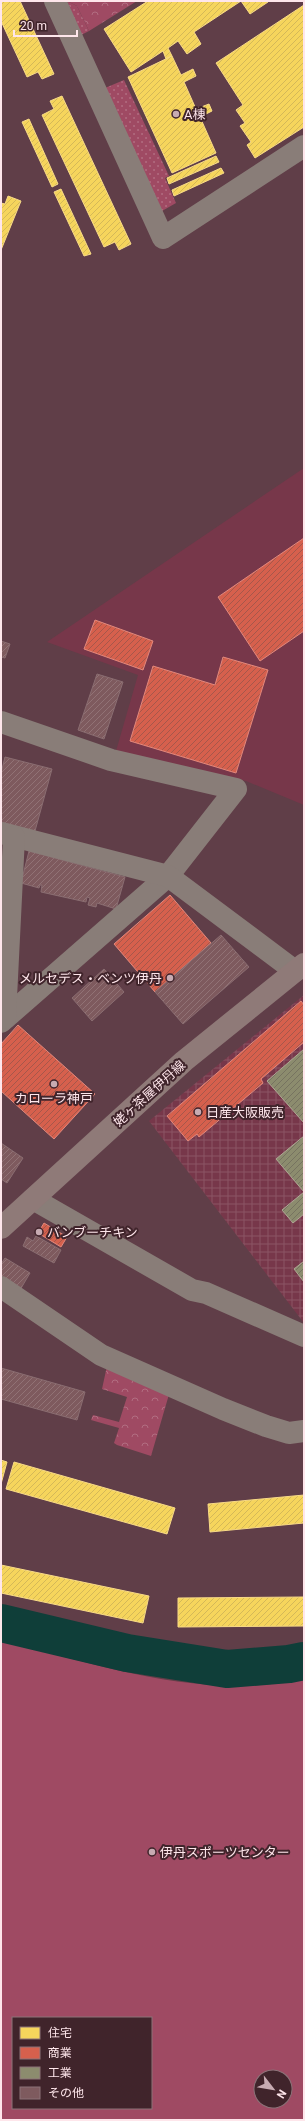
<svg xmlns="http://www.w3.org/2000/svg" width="305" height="2121" font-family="Roboto,'Noto Sans JP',sans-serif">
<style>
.built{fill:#77374a}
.industrial{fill:url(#industrial-grid)}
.park{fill:url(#park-crowns)}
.garden{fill:url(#garden-dots)}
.pitch{fill:#9f4a63;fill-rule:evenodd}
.homes{fill:url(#homes-hatch);stroke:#f8da87}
.shops{fill:url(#shops-hatch);stroke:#e2887c}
.industry{fill:url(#industry-hatch);stroke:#aea794}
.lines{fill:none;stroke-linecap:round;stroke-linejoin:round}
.river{stroke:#0f3e39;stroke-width:38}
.building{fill:url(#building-hatch);stroke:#8a6d71}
.minor{stroke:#897d78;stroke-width:22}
.major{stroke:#8f7a78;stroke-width:22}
.poi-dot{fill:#c7abb2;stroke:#40242b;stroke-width:1.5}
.labels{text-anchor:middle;stroke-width:4;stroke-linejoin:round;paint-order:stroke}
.poi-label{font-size:13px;fill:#fee6eb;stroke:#40242b;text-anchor:start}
.street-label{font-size:13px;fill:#fee6eb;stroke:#40242b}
</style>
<defs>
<pattern id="industrial-grid" width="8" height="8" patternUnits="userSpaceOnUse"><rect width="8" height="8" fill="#77374a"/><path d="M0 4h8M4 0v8" fill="none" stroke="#8b5464"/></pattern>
<pattern id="park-crowns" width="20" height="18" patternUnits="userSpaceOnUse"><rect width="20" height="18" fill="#9f4a63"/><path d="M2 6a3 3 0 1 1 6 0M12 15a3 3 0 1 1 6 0" fill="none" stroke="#b26d81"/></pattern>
<pattern id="garden-dots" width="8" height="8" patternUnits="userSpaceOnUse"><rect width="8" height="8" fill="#9f4a63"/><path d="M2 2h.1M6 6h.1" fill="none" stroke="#b26d81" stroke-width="1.8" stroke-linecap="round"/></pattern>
<pattern id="homes-hatch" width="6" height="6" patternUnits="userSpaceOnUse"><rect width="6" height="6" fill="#f6d55c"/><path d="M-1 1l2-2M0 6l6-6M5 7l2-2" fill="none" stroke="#d4b858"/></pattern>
<pattern id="shops-hatch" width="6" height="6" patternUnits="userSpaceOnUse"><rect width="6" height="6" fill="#d6604d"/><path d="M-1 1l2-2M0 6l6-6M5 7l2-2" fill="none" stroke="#a6574b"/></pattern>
<pattern id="industry-hatch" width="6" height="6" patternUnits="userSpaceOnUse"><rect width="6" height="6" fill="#8c8c6e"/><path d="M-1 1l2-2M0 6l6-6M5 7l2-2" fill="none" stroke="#767360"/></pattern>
<pattern id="building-hatch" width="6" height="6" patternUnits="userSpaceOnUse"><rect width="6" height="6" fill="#7e5a5e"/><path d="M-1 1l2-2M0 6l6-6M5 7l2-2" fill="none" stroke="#917275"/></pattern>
</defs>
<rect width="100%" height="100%" fill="#603e48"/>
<!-- built -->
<polygon class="built" points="304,468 304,805 246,781 116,751 138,675 47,642"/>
<!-- industrial -->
<polygon class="industrial" points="304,995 304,1323 149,1121"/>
<!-- park -->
<g class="park">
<polygon points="67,1 137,1 89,31 77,6"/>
<polygon points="107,1366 170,1391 151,1456 117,1445 114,1443 119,1428 91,1420 93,1415 119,1422 127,1397 102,1389"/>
</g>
<!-- garden -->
<g class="garden">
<polygon points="67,1 77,6 89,31 81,35"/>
<polygon points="124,80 169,176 165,178 176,203 162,211 105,88"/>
</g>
<!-- pitch -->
<path class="pitch" d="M1,1640C98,1665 203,1701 304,1679V2120H1ZM13,2018H151V2108H13ZM261,2077H285V2101H261Z"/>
<!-- homes -->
<g class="homes">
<polygon points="1,1 20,1 54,74 42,79 38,72 27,77 1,21"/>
<polygon points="148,1 241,1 194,32 201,44 187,54 178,41 168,48 172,56 166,59 163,51 131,72 104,29"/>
<polygon points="241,1 268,1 268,2 250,14"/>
<polygon points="304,5 304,127 255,158 247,145 251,142 240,126 245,123 236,110 243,105 216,63"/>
<polygon points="172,56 181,75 193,69 196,76 184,82 196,109 209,104 212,111 200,117 216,153 172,173 128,77"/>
<polygon points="62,96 131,244 119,250 115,242 104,247 42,115 54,109 50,101"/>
<polygon points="29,119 58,184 52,187 22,122"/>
<polygon points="216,156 219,162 169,184 167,178"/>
<polygon points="221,168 224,173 174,196 172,190"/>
<polygon points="61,189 91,254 84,256 54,192"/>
<polygon points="8,196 21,201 1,250 1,203 5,204"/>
<polygon points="1,1460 7,1462 1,1484"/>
<polygon points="14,1462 175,1508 167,1534 6,1489"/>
<polygon points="304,1495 304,1523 210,1532 208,1504"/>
<polygon points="1,1565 149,1596 143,1623 1,1593"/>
<polygon points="304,1597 304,1626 178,1627 178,1598"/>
</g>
<!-- shops -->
<g class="shops">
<polygon points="304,538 304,631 260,661 218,597"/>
<polygon points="95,620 153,641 143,670 84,649"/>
<polygon points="223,657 268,670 236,773 130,741 153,666 215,685"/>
<polygon points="170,895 211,943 155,992 114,944"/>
<polygon points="301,1001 304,1005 304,1042 261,1079 263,1083 199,1137 197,1134 188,1141 167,1116"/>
<polygon points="18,1025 95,1094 54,1139 1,1091 1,1044"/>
<polygon points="44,1223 67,1237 61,1247 38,1233"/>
</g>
<!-- industry -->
<g class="industry">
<polygon points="304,1049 304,1123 267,1081"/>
<polygon points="304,1136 304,1214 293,1223 282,1210 304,1192 276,1159"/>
<polygon points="304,1261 304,1282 294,1269"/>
</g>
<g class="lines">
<!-- river -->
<polyline class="river" points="1,1623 127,1653 227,1669 289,1664 304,1661"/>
</g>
<!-- building -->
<g class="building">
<polygon points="1,641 10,644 5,658 1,657"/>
<polygon points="97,674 123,682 104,739 78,730"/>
<polygon points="5,757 52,769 35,831 1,822 1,773"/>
<polygon points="29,851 125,877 116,909 97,903 96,907 88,905 90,898 87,897 86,902 41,892 42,885 40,885 39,888 21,883"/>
<polygon points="221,935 249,967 183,1024 155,992"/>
<polygon points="104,969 124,992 92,1021 72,998"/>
<polygon points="1,1143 23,1158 7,1183 1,1179"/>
<polygon points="36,1236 61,1250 54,1263 23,1246 27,1237 33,1241"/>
<polygon points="5,1258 30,1273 20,1290 1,1280 1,1264"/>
<polygon points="1,1368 85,1392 77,1420 1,1399"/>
</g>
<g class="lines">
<!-- minor -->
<g class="minor">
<polyline points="55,1 163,238 304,146"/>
<polyline points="1,722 111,760 236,789 168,876 1,1022"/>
<polyline points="1,833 168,876 295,971"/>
<polyline points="5,1018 14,837"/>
<polyline points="33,1199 192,1290 206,1293 304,1336"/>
<polyline points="1,1287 101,1355 223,1409 266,1426 289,1433 304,1431"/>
</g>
<!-- major -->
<polyline class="major" points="1,1228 184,1061 304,964"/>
</g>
<!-- markers -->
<g class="poi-dot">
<circle cx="176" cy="114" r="4"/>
<circle cx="170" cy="978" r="4"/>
<circle cx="54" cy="1084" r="4"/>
<circle cx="198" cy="1112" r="4"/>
<circle cx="39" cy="1232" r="4"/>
<circle cx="152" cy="1852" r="4"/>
</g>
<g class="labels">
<!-- poi labels -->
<g class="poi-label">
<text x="184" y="119">A棟</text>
<text x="162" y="983" text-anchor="end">メルセデス・ベンツ伊丹</text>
<text x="54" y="1103" text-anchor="middle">カローラ神戸</text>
<text x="206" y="1117">日産大阪販売</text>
<text x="47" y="1237">バンブーチキン</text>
<text x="160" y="1857">伊丹スポーツセンター</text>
</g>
<!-- street labels -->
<g class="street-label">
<text transform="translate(149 1093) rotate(-42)" y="5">姥ヶ茶屋伊丹線</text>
</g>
</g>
<!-- border -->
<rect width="305" height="2121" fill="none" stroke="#fee6eb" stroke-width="4"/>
<!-- legend -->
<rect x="12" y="2017" width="140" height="92" fill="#40242b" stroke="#8c7278"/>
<rect x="20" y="2027" width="20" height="12" fill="#f6d55c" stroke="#8c7278"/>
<text x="48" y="2037" font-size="12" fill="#fee6eb">住宅</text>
<rect x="20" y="2047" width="20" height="12" fill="#d6604d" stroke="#8c7278"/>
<text x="48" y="2057" font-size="12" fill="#fee6eb">商業</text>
<rect x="20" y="2067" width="20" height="12" fill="#8c8c6e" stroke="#8c7278"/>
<text x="48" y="2077" font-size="12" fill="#fee6eb">工業</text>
<rect x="20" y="2087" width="20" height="12" fill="#7e5a5e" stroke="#8c7278"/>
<text x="48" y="2097" font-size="12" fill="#fee6eb">その他</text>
<!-- north arrow -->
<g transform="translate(273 2089) rotate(121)"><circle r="19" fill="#40242b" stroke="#8c7278"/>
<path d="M0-3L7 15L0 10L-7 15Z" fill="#c7abb2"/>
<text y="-6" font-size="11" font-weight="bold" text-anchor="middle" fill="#fee6eb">N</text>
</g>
<!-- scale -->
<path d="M14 30v6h63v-6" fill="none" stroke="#fee6eb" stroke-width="2"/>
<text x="20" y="30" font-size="12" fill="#fee6eb" stroke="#40242b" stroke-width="3" paint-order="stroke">20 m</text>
</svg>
